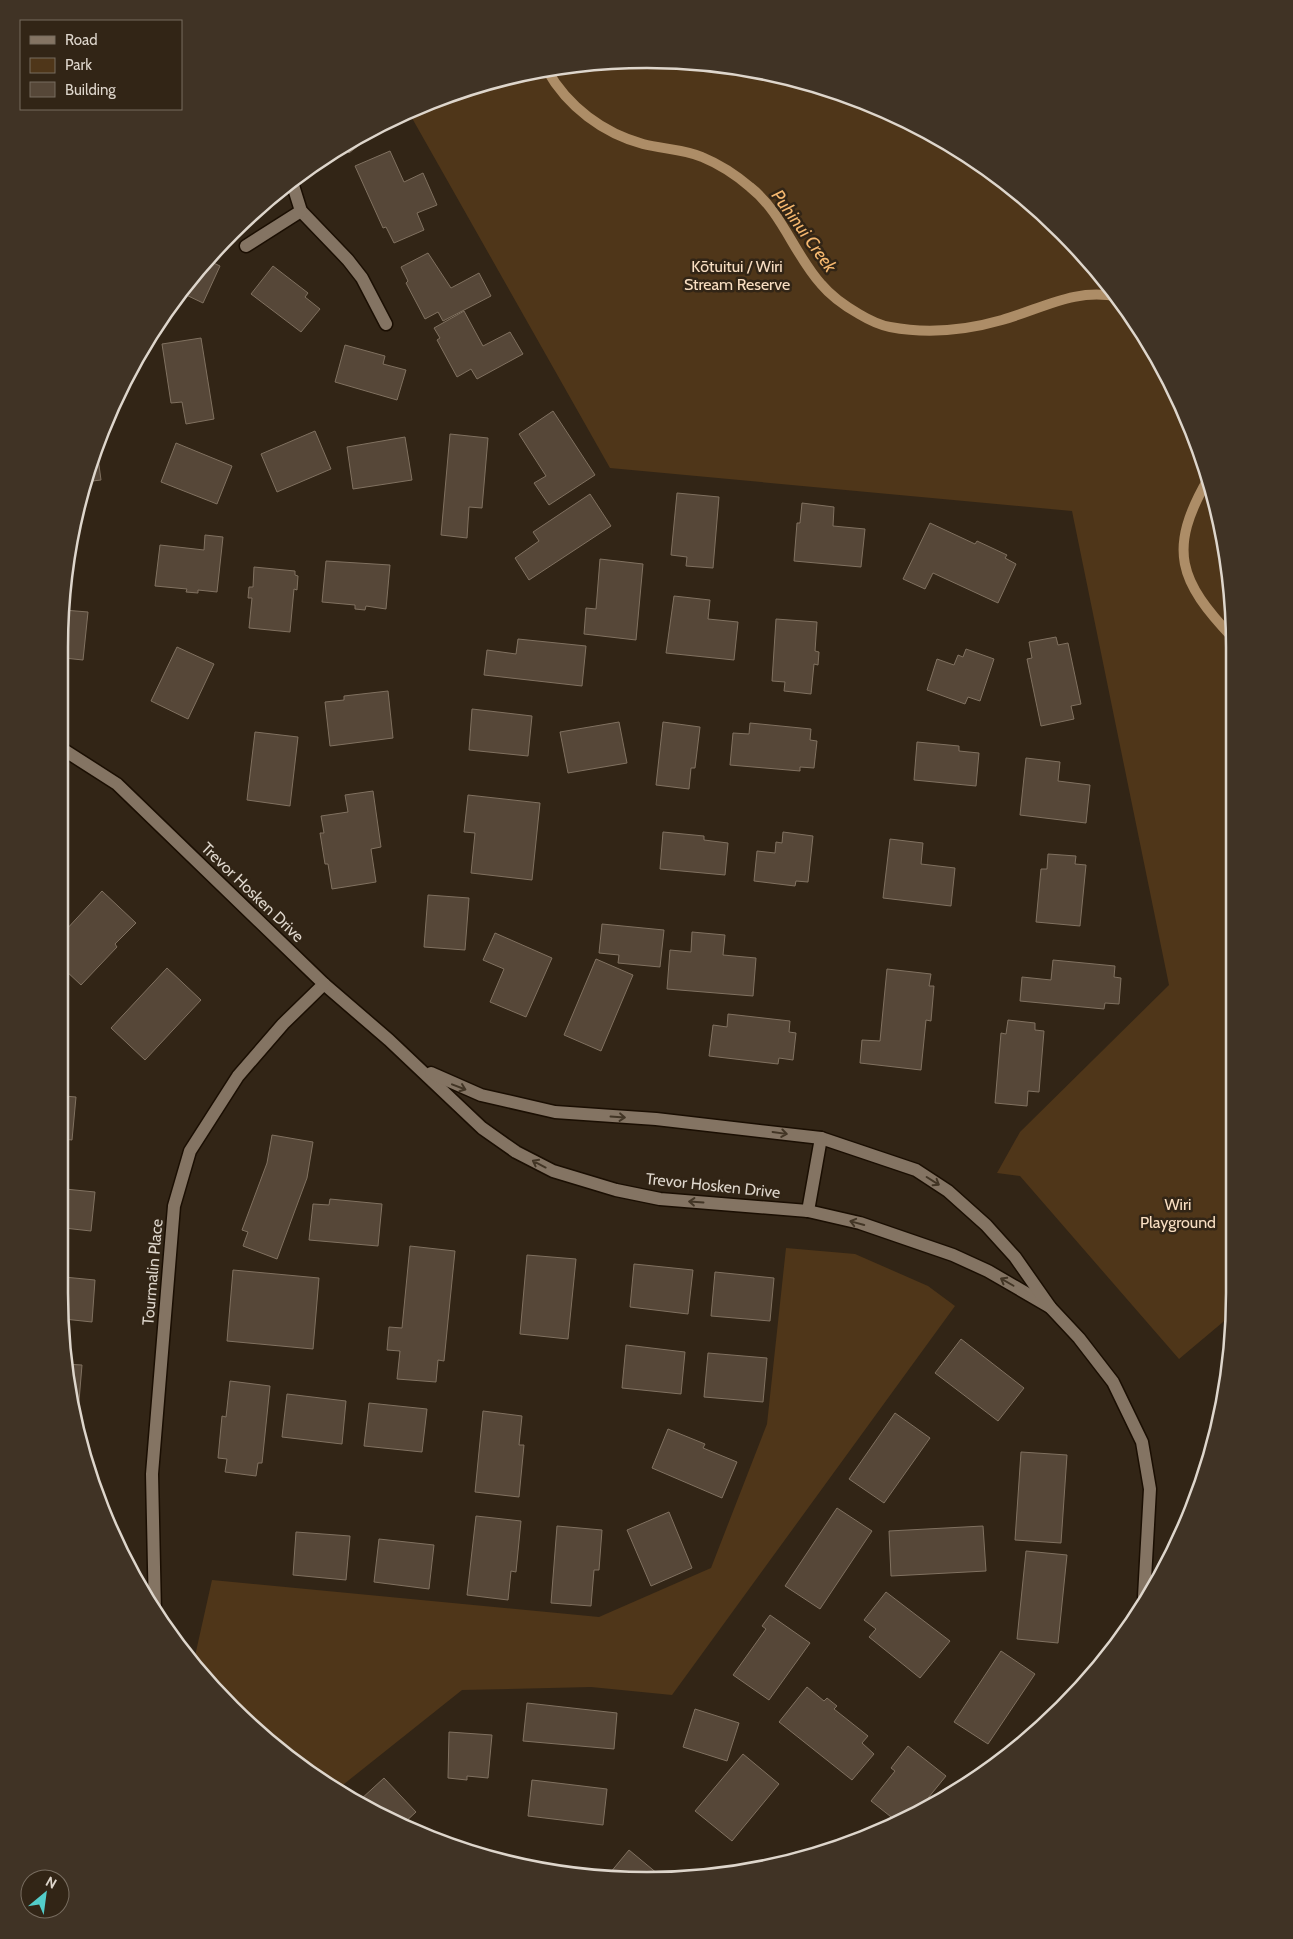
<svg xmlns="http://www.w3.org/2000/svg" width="1293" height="1939" font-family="Cabin,sans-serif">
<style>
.green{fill:#4f3619}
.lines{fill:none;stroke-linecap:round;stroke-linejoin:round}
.stream{stroke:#ad8d67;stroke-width:10}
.building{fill:#564738;stroke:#807160}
.minor-casing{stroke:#1a0e02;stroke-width:15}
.minor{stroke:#847463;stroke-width:12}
.oneway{stroke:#423525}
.labels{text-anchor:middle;stroke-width:5;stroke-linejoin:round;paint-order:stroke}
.park-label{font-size:16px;fill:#f8dec2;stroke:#322516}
.street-label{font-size:16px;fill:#ded6cc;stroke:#322516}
.water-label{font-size:18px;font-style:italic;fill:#f6b86f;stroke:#322516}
.rim{fill:none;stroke:#ded6cc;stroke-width:2.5}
</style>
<rect width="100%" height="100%" fill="#322516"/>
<!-- green -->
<g class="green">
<polygon points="608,60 723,64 836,90 941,138 1034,205 1113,289 1174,387 1214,495 1233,608 1229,1317 1179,1359 1020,1176 997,1173 1020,1132 1169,985 1072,511 610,468 408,111 495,79"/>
<polygon points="786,1248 855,1254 928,1286 955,1306 672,1695 591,1687 462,1690 339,1788 288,1759 205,1680 193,1665 212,1580 599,1617 711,1568 767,1424"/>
</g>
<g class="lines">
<!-- stream -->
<g class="stream">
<path d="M547,70C568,107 603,133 643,144C662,149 684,149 702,157C719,164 736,175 750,187C782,212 794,254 821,284C831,296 845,306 859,314C869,320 879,325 890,327C927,334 967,330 1002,320C1041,309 1077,287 1118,297"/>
<path d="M1208,479C1167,550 1179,581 1233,638"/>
</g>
</g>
<!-- building -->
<g class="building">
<polygon points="393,117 394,118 349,153 344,146"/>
<polygon points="390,151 404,182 423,173 437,205 417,213 424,230 394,243 386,227 383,228 355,166"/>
<polygon points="428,253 451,288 479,273 491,296 443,321 438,312 425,319 406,283 408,281 401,267"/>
<polygon points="205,259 220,266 203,303 182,293"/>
<polygon points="273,266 308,293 305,297 320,309 301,332 251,294"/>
<polygon points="464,311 483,346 510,332 523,354 477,379 471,369 457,377 437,340 440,338 434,328"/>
<polygon points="201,338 214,419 186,424 182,402 171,403 162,344"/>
<polygon points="345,345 385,356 383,364 406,370 397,400 335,382"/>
<polygon points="553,411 595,475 549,505 534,483 546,476 519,434"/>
<polygon points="315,431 331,469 277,492 261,454"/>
<polygon points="450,434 488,438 482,508 469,507 467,538 441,535"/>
<polygon points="405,437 412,480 353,489 347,447"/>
<polygon points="96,443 101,480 84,482 90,458"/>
<polygon points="176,443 232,466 217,504 161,482"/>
<polygon points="677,493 719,497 713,568 686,566 687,557 671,555"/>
<polygon points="590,494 611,526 529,580 515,558 539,541 533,532"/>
<polygon points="802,503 834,507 833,526 865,529 861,567 794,561 797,523 800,523"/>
<polygon points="930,523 975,544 977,541 1007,555 1005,558 1016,564 998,603 933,573 925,589 903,579"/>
<polygon points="205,535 223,537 217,592 198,590 198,593 186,592 187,589 155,586 160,545 204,550"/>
<polygon points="600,559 643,564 636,640 584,634 586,608 596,609"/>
<polygon points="326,561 390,565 386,609 366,606 365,610 355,609 355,605 322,602"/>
<polygon points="254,567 295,571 295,575 298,576 297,590 294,589 290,632 249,628 252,598 248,598 249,587 253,587"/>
<polygon points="674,596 710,600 708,619 738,622 734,660 666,653"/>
<polygon points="64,610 88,612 83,660 64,658"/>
<polygon points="776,619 817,622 815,651 819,652 818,665 814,664 811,694 784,691 785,682 772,681"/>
<polygon points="1056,637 1058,645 1068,643 1081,704 1071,706 1074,719 1041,726 1027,659 1032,658 1029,642"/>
<polygon points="518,639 586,646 582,686 484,675 487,650 516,654"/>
<polygon points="177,647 214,664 188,719 151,701"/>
<polygon points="966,649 994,659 980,701 968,697 965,704 927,690 937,659 954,665 958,655 963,657"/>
<polygon points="388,691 393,738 330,746 325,702 344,700 344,696"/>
<polygon points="472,709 532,716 528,756 469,750"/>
<polygon points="619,722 627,763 568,773 560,732"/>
<polygon points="663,722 700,727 695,768 691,768 689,789 656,785"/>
<polygon points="750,723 811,729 810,740 817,741 814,768 800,767 800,771 730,765 733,733 749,734"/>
<polygon points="255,732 298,737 290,806 247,800"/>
<polygon points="917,742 959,746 959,751 979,753 976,786 914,780"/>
<polygon points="1026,758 1060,762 1058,781 1090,785 1086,823 1020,815"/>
<polygon points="373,791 381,847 371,849 376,882 332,889 328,864 325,864 320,833 324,833 321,816 348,812 345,795"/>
<polygon points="468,795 540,803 532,880 471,873 475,833 464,832"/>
<polygon points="663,832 704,836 704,840 728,843 725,875 660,869"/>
<polygon points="783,832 813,836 808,882 796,881 795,886 754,881 757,851 775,853 776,842 782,843"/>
<polygon points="890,839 923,843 921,864 955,868 951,906 883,898"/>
<polygon points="1048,854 1076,856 1075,864 1086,865 1080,926 1036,922 1041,869 1047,869"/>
<polygon points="102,891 136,923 115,944 117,947 81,985 64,969 64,932"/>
<polygon points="428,895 469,898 465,950 424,947"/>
<polygon points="602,924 664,930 660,967 618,963 619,955 599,953"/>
<polygon points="692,932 725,935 723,955 756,958 753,996 667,989 670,950 691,952"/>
<polygon points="495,933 552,958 526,1017 490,1002 504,969 483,960"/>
<polygon points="596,959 633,975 601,1051 564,1035"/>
<polygon points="1053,960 1115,966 1114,977 1121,978 1119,1004 1105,1003 1104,1009 1020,1001 1022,977 1051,980"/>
<polygon points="167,968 201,1000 145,1060 111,1028"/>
<polygon points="887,969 931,974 929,986 934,986 931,1021 926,1020 921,1070 860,1063 862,1040 880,1041"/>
<polygon points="728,1014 790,1021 789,1032 796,1033 793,1060 779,1058 778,1064 709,1056 713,1025 727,1027"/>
<polygon points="1008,1020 1035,1023 1035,1030 1044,1031 1039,1092 1028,1091 1027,1106 995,1103 1001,1033 1006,1034"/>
<polygon points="64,1096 76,1097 72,1140 64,1139"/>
<polygon points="272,1135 313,1142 307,1178 277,1259 243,1246 248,1232 242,1230 267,1163"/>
<polygon points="64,1184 66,1184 65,1189 95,1192 91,1231 64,1228"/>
<polygon points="330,1199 382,1204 378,1246 309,1240 313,1204 329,1205"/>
<polygon points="410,1246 455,1251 444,1361 438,1360 436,1382 397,1379 400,1351 387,1350 389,1327 402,1328"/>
<polygon points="527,1255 576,1259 568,1339 520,1334"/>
<polygon points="634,1264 693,1270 688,1314 630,1307"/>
<polygon points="233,1270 319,1278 313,1349 227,1341"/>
<polygon points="715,1272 774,1278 770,1321 711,1316"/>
<polygon points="64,1277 95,1280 92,1322 64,1319"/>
<polygon points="961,1339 1024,1388 998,1421 935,1373"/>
<polygon points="626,1345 685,1352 681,1394 622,1388"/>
<polygon points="708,1353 767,1358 763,1402 704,1397"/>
<polygon points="64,1364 82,1365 78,1413 74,1412"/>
<polygon points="230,1381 270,1386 262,1463 258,1463 256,1476 225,1472 227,1459 218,1458 222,1416 226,1417"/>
<polygon points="287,1394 346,1401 342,1444 282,1437"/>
<polygon points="369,1403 427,1409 422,1452 364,1446"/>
<polygon points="483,1411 522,1416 519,1445 524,1445 519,1497 475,1492"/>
<polygon points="895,1413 930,1438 884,1503 849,1479"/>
<polygon points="668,1429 705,1444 703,1448 737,1462 722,1498 652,1468"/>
<polygon points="1021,1452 1067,1455 1061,1543 1015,1540"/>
<polygon points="837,1508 872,1531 820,1609 785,1586"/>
<polygon points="669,1512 692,1568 651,1586 627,1530"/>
<polygon points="476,1516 521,1521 516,1572 511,1571 508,1600 467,1595"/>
<polygon points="557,1526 602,1530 599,1570 594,1570 591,1606 551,1603"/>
<polygon points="983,1526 986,1571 891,1576 889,1531"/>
<polygon points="296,1532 350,1536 346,1580 293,1575"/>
<polygon points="379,1539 434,1545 429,1589 374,1582"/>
<polygon points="1026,1551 1067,1555 1058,1643 1017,1639"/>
<polygon points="886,1592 950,1641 920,1678 869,1637 876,1629 864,1620"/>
<polygon points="770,1615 810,1643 769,1700 733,1675 766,1629 762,1626"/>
<polygon points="1001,1651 1035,1674 988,1744 954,1722"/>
<polygon points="807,1687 824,1701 827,1698 837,1706 834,1709 868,1736 862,1743 874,1754 852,1780 779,1722"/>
<polygon points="527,1703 617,1713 614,1749 523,1741"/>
<polygon points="695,1709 739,1723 727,1761 683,1747"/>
<polygon points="449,1732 492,1735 488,1778 467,1776 467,1780 448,1778"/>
<polygon points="908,1746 946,1776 924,1803 928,1806 895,1820 871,1801 895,1771 891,1768"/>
<polygon points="743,1754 779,1784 732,1841 695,1811"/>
<polygon points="384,1778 416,1812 403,1824 360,1800"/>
<polygon points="532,1780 607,1789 603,1825 528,1816"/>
<polygon points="629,1850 664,1879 605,1879"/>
<polygon points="822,1851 798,1860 795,1861 795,1852"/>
</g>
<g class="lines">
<defs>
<g id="minor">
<polyline points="291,179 301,211 348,260 362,278 386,324"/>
<polyline points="246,246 301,211"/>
<polyline points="64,750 117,784 324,984 389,1040 482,1128 516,1152 553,1171 616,1190 660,1199 808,1211 860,1223 953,1255 988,1271 1050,1307"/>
<polyline points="431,1073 481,1095 555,1112 656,1119 821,1138 916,1170 948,1191 986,1225 1015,1257 1050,1307 1079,1338 1113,1382 1142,1442 1150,1489 1144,1597"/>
<polyline points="808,1211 821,1138"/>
<polyline points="155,1613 152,1474 174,1206 190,1151 238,1076 283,1024 324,984"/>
</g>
</defs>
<!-- minor casing -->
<use href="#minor" class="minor-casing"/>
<!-- minor -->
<use href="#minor" class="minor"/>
</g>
<!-- one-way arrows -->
<defs><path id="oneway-shaft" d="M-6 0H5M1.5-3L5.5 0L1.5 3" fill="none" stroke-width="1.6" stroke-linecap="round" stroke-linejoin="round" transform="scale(1.25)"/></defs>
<g class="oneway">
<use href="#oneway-shaft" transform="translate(459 1087) rotate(21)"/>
<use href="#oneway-shaft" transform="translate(618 1117) rotate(4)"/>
<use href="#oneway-shaft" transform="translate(780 1133) rotate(8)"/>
<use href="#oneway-shaft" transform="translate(539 1164) rotate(-152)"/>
<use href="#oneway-shaft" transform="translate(933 1181) rotate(32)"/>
<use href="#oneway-shaft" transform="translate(696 1202) rotate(-176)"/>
<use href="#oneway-shaft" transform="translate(857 1223) rotate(-165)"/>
<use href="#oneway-shaft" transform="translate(1007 1282) rotate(-150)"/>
</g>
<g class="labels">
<!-- park labels -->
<g class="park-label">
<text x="737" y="272">Kōtuitui / Wiri<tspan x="737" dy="18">Stream Reserve</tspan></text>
<text x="1178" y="1210">Wiri<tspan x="1178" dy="18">Playground</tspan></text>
</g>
<!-- street labels -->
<g class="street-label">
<text transform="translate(253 892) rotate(44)" y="6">Trevor Hosken Drive</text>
<text transform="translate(713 1185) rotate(6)" y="6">Trevor Hosken Drive</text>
<text transform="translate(152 1272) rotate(-85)" y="6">Tourmalin Place</text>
</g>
<!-- water labels -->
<g class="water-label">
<text transform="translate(804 231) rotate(54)" y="6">Puhinui Creek</text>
</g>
</g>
<!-- crop -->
<path d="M0 0H1293V1939H0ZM647 68H647A579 579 0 0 1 1226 647V1293A579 579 0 0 1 647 1872H647A579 579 0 0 1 68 1293V647A579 579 0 0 1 647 68Z" fill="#403325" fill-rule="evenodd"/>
<path class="rim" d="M647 68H647A579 579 0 0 1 1226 647V1293A579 579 0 0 1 647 1872H647A579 579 0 0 1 68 1293V647A579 579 0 0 1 647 68Z"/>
<!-- legend -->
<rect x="20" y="20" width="162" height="90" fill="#322516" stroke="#776c5f"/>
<rect x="30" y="36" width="25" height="8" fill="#847463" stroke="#776c5f"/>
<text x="65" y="45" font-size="15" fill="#ded6cc">Road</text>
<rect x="30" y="58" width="25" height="15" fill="#4f3619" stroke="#776c5f"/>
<text x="65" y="70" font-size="15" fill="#ded6cc">Park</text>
<rect x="30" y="82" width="25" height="15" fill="#564738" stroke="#776c5f"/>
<text x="65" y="95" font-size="15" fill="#ded6cc">Building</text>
<!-- north arrow -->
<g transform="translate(45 1894) rotate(29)"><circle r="24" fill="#322516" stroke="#776c5f"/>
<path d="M0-4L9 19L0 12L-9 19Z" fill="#53cdca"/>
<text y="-8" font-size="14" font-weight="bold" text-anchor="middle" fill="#ded6cc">N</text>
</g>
</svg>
